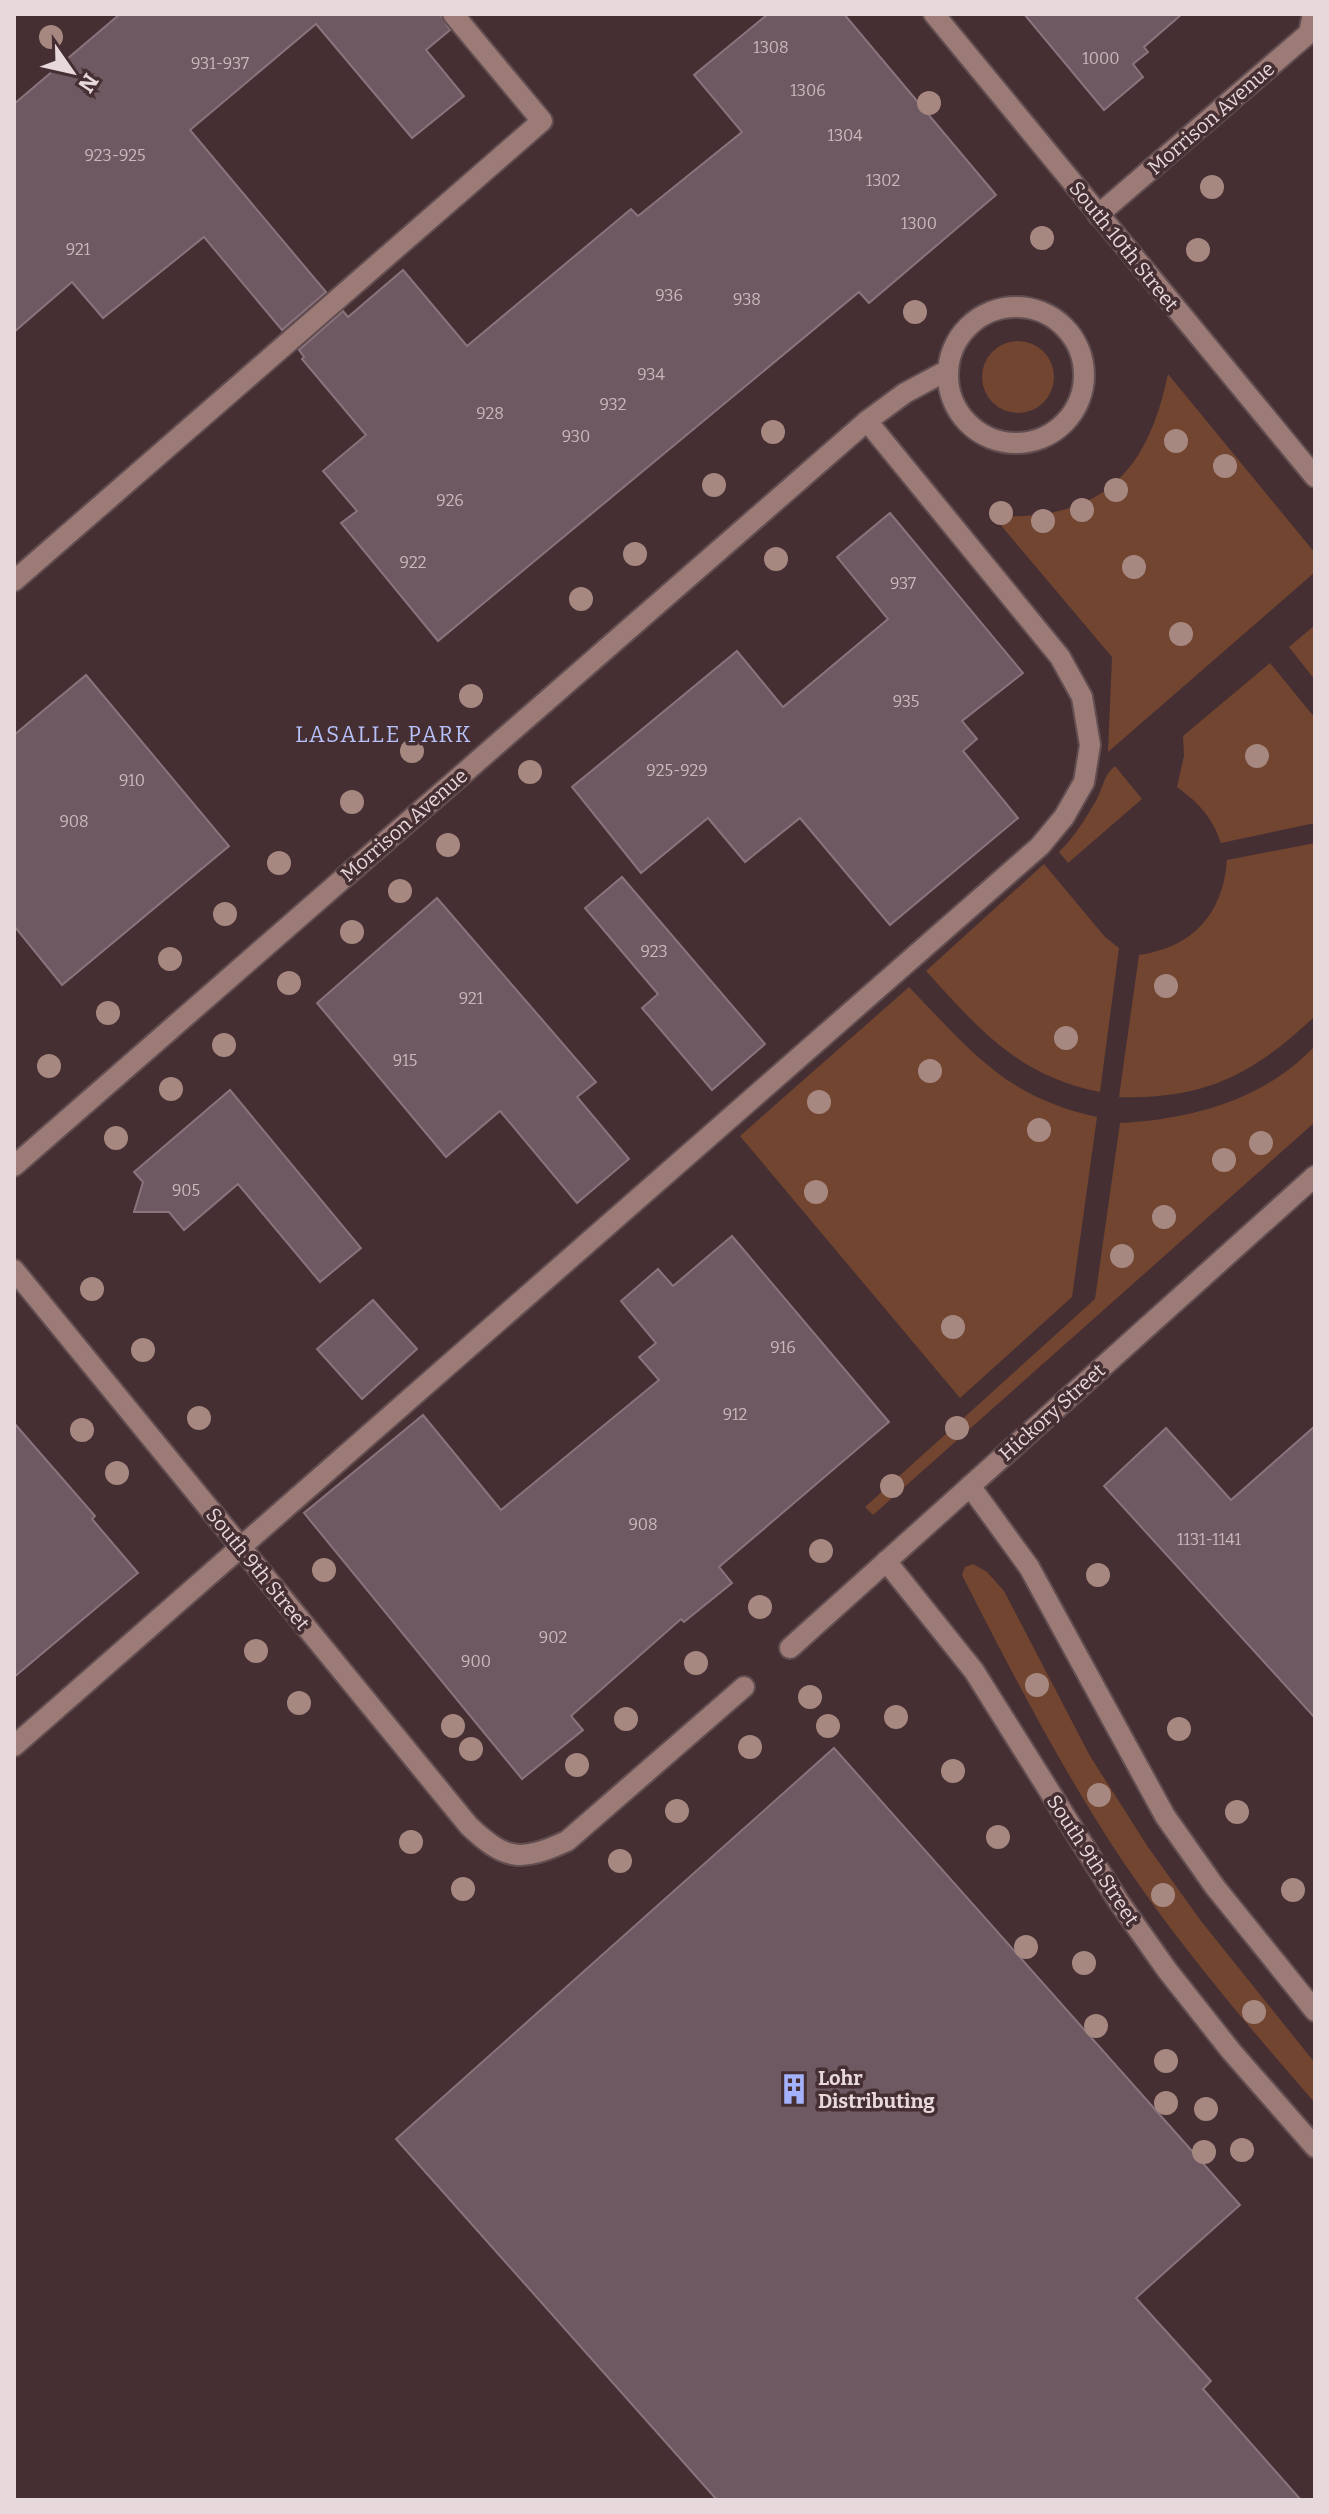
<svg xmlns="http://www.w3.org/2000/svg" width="1329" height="2514" font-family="Bitter,serif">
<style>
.green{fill:#724530}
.building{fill:#6e5962;stroke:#8a737d;stroke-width:2}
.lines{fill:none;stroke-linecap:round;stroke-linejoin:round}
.minor-casing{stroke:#624e51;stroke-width:24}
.minor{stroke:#9c7b77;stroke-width:20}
.tree{fill:#a78881}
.labels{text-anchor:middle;stroke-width:7;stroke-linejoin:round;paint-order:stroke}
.number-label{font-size:16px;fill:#c9b9bd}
.street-label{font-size:20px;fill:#e7d9db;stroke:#452f33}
.poi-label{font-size:20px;font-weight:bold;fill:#e7d9db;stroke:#452f33;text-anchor:start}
.neighbourhood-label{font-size:22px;letter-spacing:2px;fill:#b7c2fb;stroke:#452f33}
</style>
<rect width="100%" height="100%" fill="#452f33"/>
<!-- green -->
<g class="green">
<circle cx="1018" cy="377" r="36"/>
<path d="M1168,374L1315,553V572L1108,752L1112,657L993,516C1100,521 1147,475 1168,374Z"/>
<polygon points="1315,625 1315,680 1289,647"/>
<path d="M1270,663L1315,718V823L1221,843C1212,817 1199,803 1177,787L1184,756L1183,736Z"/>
<path d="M1115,766L1142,799L1068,863L1059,852C1075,836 1086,818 1097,799C1103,787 1104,775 1115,766Z"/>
<path d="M1315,843V1016C1254,1074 1205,1100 1119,1097L1139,955C1193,947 1223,914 1227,860Z"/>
<path d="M1044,864L1105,937L1119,948L1100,1092C1017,1075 980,1030 926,971Z"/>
<path d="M909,987C971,1051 1005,1097 1097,1117L1072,1297L960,1398L740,1136Z"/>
<path d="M1315,1046V1122L873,1515L865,1507L1095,1299L1120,1123C1192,1119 1264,1100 1315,1046Z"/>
<path d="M973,1564L987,1572L1004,1591L1090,1756L1148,1847L1201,1921L1315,2063V2103C1249,2027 1183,1950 1126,1866C1064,1774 1012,1673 962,1575L965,1567Z"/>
</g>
<!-- building -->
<g class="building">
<polygon points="120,14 440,14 450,30 426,50 464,96 412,138 316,24 190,130 326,292 282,330 204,237 103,318 72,282 14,332 14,104"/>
<polygon points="768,14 844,14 996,195 869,303 859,292 438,641 341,523 357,511 323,471 366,435 302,359 304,357 299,350 343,311 348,317 403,270 467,346 631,209 638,216 742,132 694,75"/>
<polygon points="1024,14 1182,14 1144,47 1148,52 1133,64 1143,77 1104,110"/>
<polygon points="890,513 1023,673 962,721 977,739 963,751 1018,818 890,925 800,818 745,862 708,818 641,873 572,787 737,651 783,707 888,619 837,557"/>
<polygon points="86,675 229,846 62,985 14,926 14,735"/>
<polygon points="622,877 765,1044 712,1090 642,1008 658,994 585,908"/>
<polygon points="437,898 596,1082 577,1097 629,1159 577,1203 500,1111 446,1157 317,1003"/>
<polygon points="230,1090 361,1248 320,1282 238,1184 184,1230 169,1212 134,1212 143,1182 134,1172"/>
<polygon points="732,1236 889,1422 719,1567 732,1583 684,1622 681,1619 571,1716 583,1730 522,1779 304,1513 423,1415 501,1510 659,1380 639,1357 656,1343 621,1301 658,1269 673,1286"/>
<polygon points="373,1300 417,1349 362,1399 317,1349"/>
<polygon points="14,1423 95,1516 92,1519 138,1573 14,1677"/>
<polygon points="1315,1426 1315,1718 1104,1486 1166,1428 1231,1500"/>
<polygon points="834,1748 1240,2205 1136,2298 1211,2381 1203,2389 1301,2500 717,2500 396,2139"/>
</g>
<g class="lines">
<defs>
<g id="minor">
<polyline points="934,14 1315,477"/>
<polyline points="1098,215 1309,33 1313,14"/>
<circle cx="1016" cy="375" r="68"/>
<polyline points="14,581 542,121 453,14"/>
<polyline points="14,1166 867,421 905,393 948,370"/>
<path d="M14,1270L469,1826C506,1861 521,1862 567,1841L744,1687"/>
<polyline points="970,1486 1029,1567 1165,1816 1215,1887 1315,2011"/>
<polyline points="886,1561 974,1671 1119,1902 1167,1970 1231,2051 1315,2147"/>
<polyline points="790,1648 1315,1176"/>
<polyline points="14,1746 1040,846 1064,817 1084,782 1090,745 1082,697 1060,657 867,421"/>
</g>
</defs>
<!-- minor casing -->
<use href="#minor" class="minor-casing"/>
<!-- minor -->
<use href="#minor" class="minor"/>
</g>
<!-- trees -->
<g class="tree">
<circle cx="51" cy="37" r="12"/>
<circle cx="929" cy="103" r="12"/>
<circle cx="1212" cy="187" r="12"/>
<circle cx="1042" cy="238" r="12"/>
<circle cx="1198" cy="250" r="12"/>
<circle cx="915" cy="312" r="12"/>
<circle cx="773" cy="432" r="12"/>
<circle cx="1176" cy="441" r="12"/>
<circle cx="1225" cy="466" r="12"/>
<circle cx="714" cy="485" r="12"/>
<circle cx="1116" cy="490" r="12"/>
<circle cx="1082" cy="510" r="12"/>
<circle cx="1001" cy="513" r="12"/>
<circle cx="1043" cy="521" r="12"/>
<circle cx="635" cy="554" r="12"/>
<circle cx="776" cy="559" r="12"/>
<circle cx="1134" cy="567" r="12"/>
<circle cx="581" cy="599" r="12"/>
<circle cx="1181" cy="634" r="12"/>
<circle cx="471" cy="696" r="12"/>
<circle cx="412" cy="751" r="12"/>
<circle cx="1257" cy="756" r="12"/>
<circle cx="530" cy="772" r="12"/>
<circle cx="352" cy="802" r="12"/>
<circle cx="448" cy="845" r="12"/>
<circle cx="279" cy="863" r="12"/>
<circle cx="400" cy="891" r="12"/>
<circle cx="225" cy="914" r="12"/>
<circle cx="352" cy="932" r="12"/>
<circle cx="170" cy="959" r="12"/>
<circle cx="289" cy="983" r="12"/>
<circle cx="1166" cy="986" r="12"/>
<circle cx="108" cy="1013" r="12"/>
<circle cx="1066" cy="1038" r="12"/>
<circle cx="224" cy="1045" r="12"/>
<circle cx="49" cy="1066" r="12"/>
<circle cx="930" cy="1071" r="12"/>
<circle cx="171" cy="1089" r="12"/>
<circle cx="819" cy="1102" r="12"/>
<circle cx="1039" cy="1130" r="12"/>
<circle cx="116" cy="1138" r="12"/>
<circle cx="1261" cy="1143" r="12"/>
<circle cx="1224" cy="1160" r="12"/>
<circle cx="816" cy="1192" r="12"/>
<circle cx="1164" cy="1217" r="12"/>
<circle cx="1122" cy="1256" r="12"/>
<circle cx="92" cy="1289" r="12"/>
<circle cx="953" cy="1327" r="12"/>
<circle cx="143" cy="1350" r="12"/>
<circle cx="199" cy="1418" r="12"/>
<circle cx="957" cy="1428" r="12"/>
<circle cx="82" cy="1430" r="12"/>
<circle cx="117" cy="1473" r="12"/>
<circle cx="892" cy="1486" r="12"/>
<circle cx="821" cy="1551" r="12"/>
<circle cx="324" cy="1570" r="12"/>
<circle cx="1098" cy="1575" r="12"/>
<circle cx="760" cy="1607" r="12"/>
<circle cx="256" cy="1651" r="12"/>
<circle cx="696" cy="1663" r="12"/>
<circle cx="1037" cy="1685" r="12"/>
<circle cx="810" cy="1697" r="12"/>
<circle cx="299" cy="1703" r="12"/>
<circle cx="896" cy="1717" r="12"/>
<circle cx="626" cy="1719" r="12"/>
<circle cx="453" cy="1726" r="12"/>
<circle cx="828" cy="1726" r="12"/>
<circle cx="1179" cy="1729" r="12"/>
<circle cx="750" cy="1747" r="12"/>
<circle cx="471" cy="1749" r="12"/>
<circle cx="577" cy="1765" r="12"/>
<circle cx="953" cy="1771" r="12"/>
<circle cx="1099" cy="1795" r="12"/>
<circle cx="677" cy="1811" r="12"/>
<circle cx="1237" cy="1812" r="12"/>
<circle cx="998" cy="1837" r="12"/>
<circle cx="411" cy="1842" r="12"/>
<circle cx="620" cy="1861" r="12"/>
<circle cx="463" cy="1889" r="12"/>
<circle cx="1293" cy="1890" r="12"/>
<circle cx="1163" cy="1895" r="12"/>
<circle cx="1026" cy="1947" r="12"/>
<circle cx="1084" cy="1963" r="12"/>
<circle cx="1254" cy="2012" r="12"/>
<circle cx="1096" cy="2026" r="12"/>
<circle cx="1166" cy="2061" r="12"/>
<circle cx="1166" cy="2103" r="12"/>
<circle cx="1206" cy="2109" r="12"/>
<circle cx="1242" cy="2150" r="12"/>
<circle cx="1204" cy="2152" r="12"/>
</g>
<!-- icons -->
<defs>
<symbol id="building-bare" viewBox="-9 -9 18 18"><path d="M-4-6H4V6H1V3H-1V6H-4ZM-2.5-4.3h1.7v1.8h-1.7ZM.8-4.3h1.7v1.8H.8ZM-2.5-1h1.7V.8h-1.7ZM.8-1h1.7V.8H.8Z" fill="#a4b1fc" stroke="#452f33" stroke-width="2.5" paint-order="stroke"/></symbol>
</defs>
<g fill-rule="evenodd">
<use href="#building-bare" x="772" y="2067" width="44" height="44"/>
</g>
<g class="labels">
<!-- number labels -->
<g class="number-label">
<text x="771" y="53">1308</text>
<text x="1101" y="64">1000</text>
<text x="220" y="69">931-937</text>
<text x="808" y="96">1306</text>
<text x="845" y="141">1304</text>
<text x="115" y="161">923-925</text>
<text x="883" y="186">1302</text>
<text x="919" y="229">1300</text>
<text x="78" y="255">921</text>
<text x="669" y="301">936</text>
<text x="747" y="305">938</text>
<text x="651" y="380">934</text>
<text x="613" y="410">932</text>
<text x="490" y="419">928</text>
<text x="576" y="442">930</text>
<text x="450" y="506">926</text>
<text x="413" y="568">922</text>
<text x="903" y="589">937</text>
<text x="906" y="707">935</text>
<text x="677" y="776">925-929</text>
<text x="132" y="786">910</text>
<text x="74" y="827">908</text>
<text x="654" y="957">923</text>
<text x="471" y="1004">921</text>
<text x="405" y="1066">915</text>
<text x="186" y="1196">905</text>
<text x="783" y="1353">916</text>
<text x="735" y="1420">912</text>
<text x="643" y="1530">908</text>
<text x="1209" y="1545">1131-1141</text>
<text x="553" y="1643">902</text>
<text x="476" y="1667">900</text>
</g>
<!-- street labels -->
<g class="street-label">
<text transform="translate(1211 118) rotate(-41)" y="7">Morrison Avenue</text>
<text transform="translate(1124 246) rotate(51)" y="7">South 10th Street</text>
<text transform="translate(404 825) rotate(-41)" y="7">Morrison Avenue</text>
<text transform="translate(1052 1412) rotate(-42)" y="7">Hickory Street</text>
<text transform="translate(258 1569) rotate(51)" y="7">South 9th Street</text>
<text transform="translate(1093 1860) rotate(57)" y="7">South 9th Street</text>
</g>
<!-- poi labels -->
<g class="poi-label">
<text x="818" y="2085">Lohr<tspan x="818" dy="23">Distributing</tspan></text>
</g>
<!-- neighbourhood labels -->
<g class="neighbourhood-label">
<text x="384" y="742">LASALLE PARK</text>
</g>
</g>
<!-- border -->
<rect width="1329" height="2514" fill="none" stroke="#e7d9db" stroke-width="32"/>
<!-- north arrow -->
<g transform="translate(72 72) rotate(124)" stroke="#452f33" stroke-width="6" paint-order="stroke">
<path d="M0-6L14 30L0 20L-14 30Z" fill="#e7d9db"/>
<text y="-12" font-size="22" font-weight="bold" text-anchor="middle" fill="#e7d9db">N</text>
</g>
</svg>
